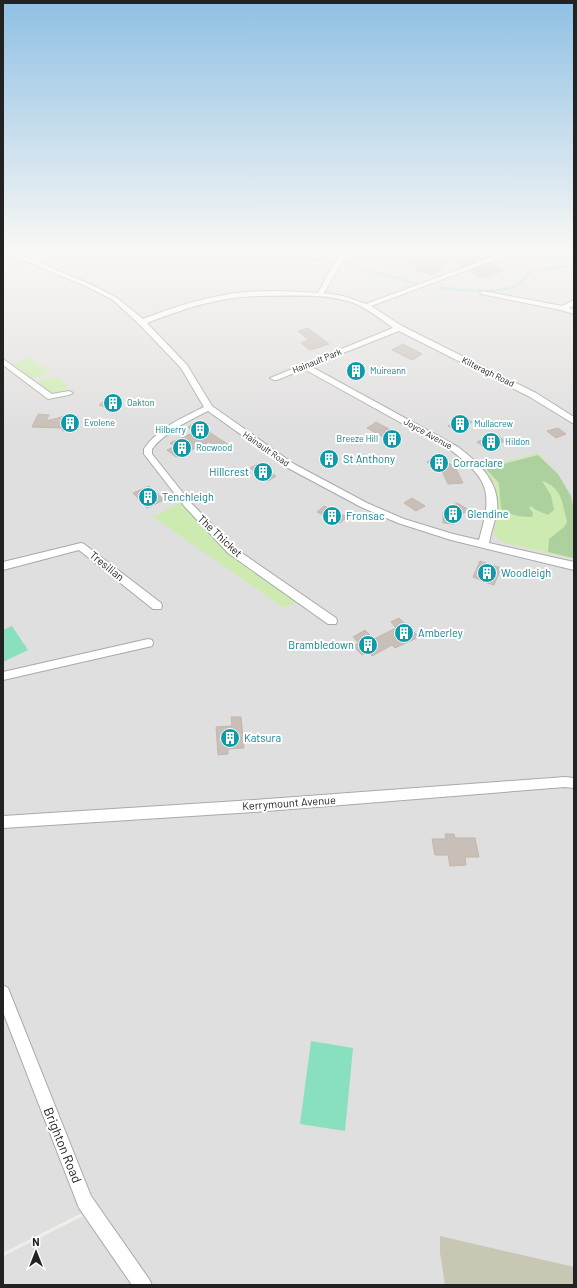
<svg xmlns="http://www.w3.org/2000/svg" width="577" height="1288" font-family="Barlow,sans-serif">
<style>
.residential{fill:#e0dfdf}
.construction{fill:#c7c7b4}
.grass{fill:#cdebb0}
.forest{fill:#add19e}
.pitch{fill:#88e0be}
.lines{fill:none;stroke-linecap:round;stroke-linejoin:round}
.stream{stroke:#aad3df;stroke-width:2.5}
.building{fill:#c7bfb8;stroke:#c4b6ab}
.minor-casing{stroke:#a9a9a9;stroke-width:2}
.minor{fill:#fff;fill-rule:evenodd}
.labels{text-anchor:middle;stroke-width:4;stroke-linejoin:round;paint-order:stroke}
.far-street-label{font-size:9px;fill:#222;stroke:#fff}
.far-culture-label{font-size:9px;fill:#0d838f;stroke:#fff;text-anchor:start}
.culture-label{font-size:11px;fill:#0d838f;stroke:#fff;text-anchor:start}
.street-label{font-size:11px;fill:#222;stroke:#fff}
.near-street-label{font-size:13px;fill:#222;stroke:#fff}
</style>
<rect width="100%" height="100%" fill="#f2efe9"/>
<!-- residential -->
<g class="residential">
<polygon points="3,252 574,252 574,1285 144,1285 90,1209 3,1253"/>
<polygon points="83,1216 134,1285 3,1285 3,1256"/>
</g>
<!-- construction -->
<polygon class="construction" points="440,1236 574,1267 574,1285 445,1285 440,1253"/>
<!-- grass -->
<g class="grass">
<polygon points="28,358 51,372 39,377 31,378 14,364"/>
<path d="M57,377L68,385C58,401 50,392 38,383L40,380Z"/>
<polygon points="538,453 555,473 574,539 570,558 502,542 494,535 494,528 498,511 496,485 481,468"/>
<path d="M181,502C195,520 211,536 228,551C250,568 275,582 295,602L284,608L153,517Z"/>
</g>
<!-- forest -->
<path class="forest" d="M538,455L558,474L571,496L574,510L573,558L548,552L549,539L564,527L567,522C562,504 563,488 542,481L551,495L554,510L548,515L536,510L531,506L529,508L533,513L532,517C520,517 511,516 501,508L499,483L487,470V468Z"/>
<!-- pitch -->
<g class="pitch">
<polygon points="12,626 28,650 3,662 3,630"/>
<polygon points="311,1041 353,1048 345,1131 300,1124"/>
</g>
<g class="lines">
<!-- stream -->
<g class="stream">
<polyline points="280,252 291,257 332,261"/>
<path d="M342,262C365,271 390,276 414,283"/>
<path d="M441,288C460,290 502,295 519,284C524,281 526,274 532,271L574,265"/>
</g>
</g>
<!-- building -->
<g class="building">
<polygon points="446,252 455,256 452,260 472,254 482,259 462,267 451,260 433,275 416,271 419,268 404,259 427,254 433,257"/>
<polygon points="490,263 504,271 482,278 469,271"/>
<polygon points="308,328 316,334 329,344 310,350 301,343 309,340 298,331"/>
<polygon points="403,344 422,354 412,360 392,350"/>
<polygon points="108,398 123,405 114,411 99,405"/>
<polygon points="38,414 49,415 46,421 69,415 76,427 63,431 62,428 32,427"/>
<polygon points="462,417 472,422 458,431 448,426"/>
<polygon points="376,422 387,428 402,436 392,442 367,428"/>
<polygon points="197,423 215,436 232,447 223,452 209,442 176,457 167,450 174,447 170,443 195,432 188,427"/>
<polygon points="558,428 566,434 556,438 547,431"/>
<polygon points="495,434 505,441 487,449 477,442"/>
<polygon points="437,456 455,467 463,483 448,484 442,471 427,462"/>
<polygon points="258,464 276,476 268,481 250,468"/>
<polygon points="149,486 164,500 147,508 133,493"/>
<polygon points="412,498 425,506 416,511 404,503"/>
<polygon points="457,503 469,510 453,520 454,524 443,523 443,512"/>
<polygon points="324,506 347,517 340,523 317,512"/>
<polygon points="480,561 501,568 494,585 481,581 481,580 473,577"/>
<polygon points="399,618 419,637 395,648 392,645 372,656 368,652 362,655 353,646 359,643 353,637 365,630 374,639 396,628 391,622"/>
<polygon points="231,717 241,717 244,748 228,749 228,754 218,755 216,727 232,726"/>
<polygon points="445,834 454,834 455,838 475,838 479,857 465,857 466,865 450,866 448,855 435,855 432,839 446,839"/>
</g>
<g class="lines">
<defs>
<g id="minor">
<path d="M4,252H14L92,285L117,298L143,319C176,306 211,295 247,292C270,290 294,291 318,293L332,267L343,252H350L338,268L324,293L343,296L366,304L506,252H516L371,306L402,326L536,393L574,417V424L530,397L399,331L310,366L458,447C478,462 500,482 497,510C495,521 491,532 489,543L574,562V570L451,540L398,523L361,507L288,468L208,411C188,421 166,431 152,449V454L191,503L236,549L336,618L337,621L336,624H328L228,553L185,507L144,454V449C158,428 182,418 204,407L181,368L139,324L113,300L88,287ZM261,296C291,296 326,293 354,303C368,309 381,319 393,328L270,378L274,380H277L304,369L452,451C491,481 492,494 479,540L453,534L404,519L367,503L294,464L212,406L187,365L147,323C183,309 221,296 261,296Z"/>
<polygon points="483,291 562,306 574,300 574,305 569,308 574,310 574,314 561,310 481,294 480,293"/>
<polygon points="3,359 52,394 69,391 73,393 69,395 48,399 3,365"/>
<polygon points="81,543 84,544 161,603 162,606 161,609 153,609 79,550 3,570 3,562"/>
<polygon points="148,639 152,640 153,643 152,646 3,680 3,672"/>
<polygon points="565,777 574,778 574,788 565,787 254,812 3,828 3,816 254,800"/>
<polygon points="3,985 8,988 91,1196 149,1279 152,1285 132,1285 79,1208 3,1012"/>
</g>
</defs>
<!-- minor casing -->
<use href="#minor" class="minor-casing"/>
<!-- minor -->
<use href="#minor" class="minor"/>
</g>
<!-- sky -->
<linearGradient id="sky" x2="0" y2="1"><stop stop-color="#8fc0e4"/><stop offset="0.58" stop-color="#f9f8f5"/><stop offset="1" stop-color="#f9f8f5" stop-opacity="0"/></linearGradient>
<rect width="577" height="433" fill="url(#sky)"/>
<!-- icons -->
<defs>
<symbol id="building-disc" viewBox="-11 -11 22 22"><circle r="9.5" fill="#0f9aa8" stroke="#fff"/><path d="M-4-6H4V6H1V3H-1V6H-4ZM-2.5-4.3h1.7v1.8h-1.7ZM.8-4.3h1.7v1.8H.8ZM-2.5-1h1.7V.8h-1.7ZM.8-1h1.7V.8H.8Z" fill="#fff"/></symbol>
</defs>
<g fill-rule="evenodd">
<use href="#building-disc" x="345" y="360" width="22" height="22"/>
<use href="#building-disc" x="102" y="392" width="22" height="22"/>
<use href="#building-disc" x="59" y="412" width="22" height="22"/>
<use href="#building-disc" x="449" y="413" width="22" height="22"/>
<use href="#building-disc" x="189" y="419" width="22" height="22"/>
<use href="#building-disc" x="381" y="428" width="22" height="22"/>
<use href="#building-disc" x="480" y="431" width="22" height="22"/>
<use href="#building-disc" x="171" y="437" width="22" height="22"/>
<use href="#building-disc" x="318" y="448" width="22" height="22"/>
<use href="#building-disc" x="428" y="452" width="22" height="22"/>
<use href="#building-disc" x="252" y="461" width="22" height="22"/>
<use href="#building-disc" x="137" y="486" width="22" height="22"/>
<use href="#building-disc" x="442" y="503" width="22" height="22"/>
<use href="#building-disc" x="321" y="505" width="22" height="22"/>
<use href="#building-disc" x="476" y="562" width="22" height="22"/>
<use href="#building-disc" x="393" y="622" width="22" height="22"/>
<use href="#building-disc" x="357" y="634" width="22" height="22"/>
<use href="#building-disc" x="219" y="727" width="22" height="22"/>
</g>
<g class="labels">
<!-- far-street labels -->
<g class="far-street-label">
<text transform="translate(317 361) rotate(-22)" y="3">Hainault Park</text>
<text transform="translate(488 372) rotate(26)" y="3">Kilteragh Road</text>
<text transform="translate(428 434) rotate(29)" y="3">Joyce Avenue</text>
<text transform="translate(266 449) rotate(35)" y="3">Hainault Road</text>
</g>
<!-- far-culture labels -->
<g class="far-culture-label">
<text x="370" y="374">Muireann</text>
<text x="127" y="406">Oakton</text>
<text x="84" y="426">Evolene</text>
<text x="474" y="427">Mullacrew</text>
<text x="186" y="433" text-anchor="end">Hilberry</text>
<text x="378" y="442" text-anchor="end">Breeze Hill</text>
<text x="505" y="445">Hildon</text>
<text x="196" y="451">Rocwood</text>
</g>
<!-- culture labels -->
<g class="culture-label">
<text x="343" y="463">St Anthony</text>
<text x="453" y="467">Corraclare</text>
<text x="249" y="476" text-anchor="end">Hillcrest</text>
<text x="162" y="501">Tenchleigh</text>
<text x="467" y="518">Glendine</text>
<text x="346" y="520">Fronsac</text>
<text x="501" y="577">Woodleigh</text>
<text x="418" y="637">Amberley</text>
<text x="354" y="649" text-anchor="end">Brambledown</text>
<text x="244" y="742">Katsura</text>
</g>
<!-- street labels -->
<g class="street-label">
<text transform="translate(220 536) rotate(43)" y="4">The Thicket</text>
<text transform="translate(107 566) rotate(39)" y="4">Tresilian</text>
<text transform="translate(289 803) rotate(-4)" y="4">Kerrymount Avenue</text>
</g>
<!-- near-street labels -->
<g class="near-street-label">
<text transform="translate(63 1145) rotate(68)" y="5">Brighton Road</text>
</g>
</g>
<!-- border -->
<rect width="577" height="1288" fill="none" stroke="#222222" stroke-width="8"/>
<!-- north arrow -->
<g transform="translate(36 1252)" stroke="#ffffff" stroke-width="3" paint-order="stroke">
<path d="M0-3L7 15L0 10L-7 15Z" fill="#222222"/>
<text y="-6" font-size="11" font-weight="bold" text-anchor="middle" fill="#222222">N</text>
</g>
</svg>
